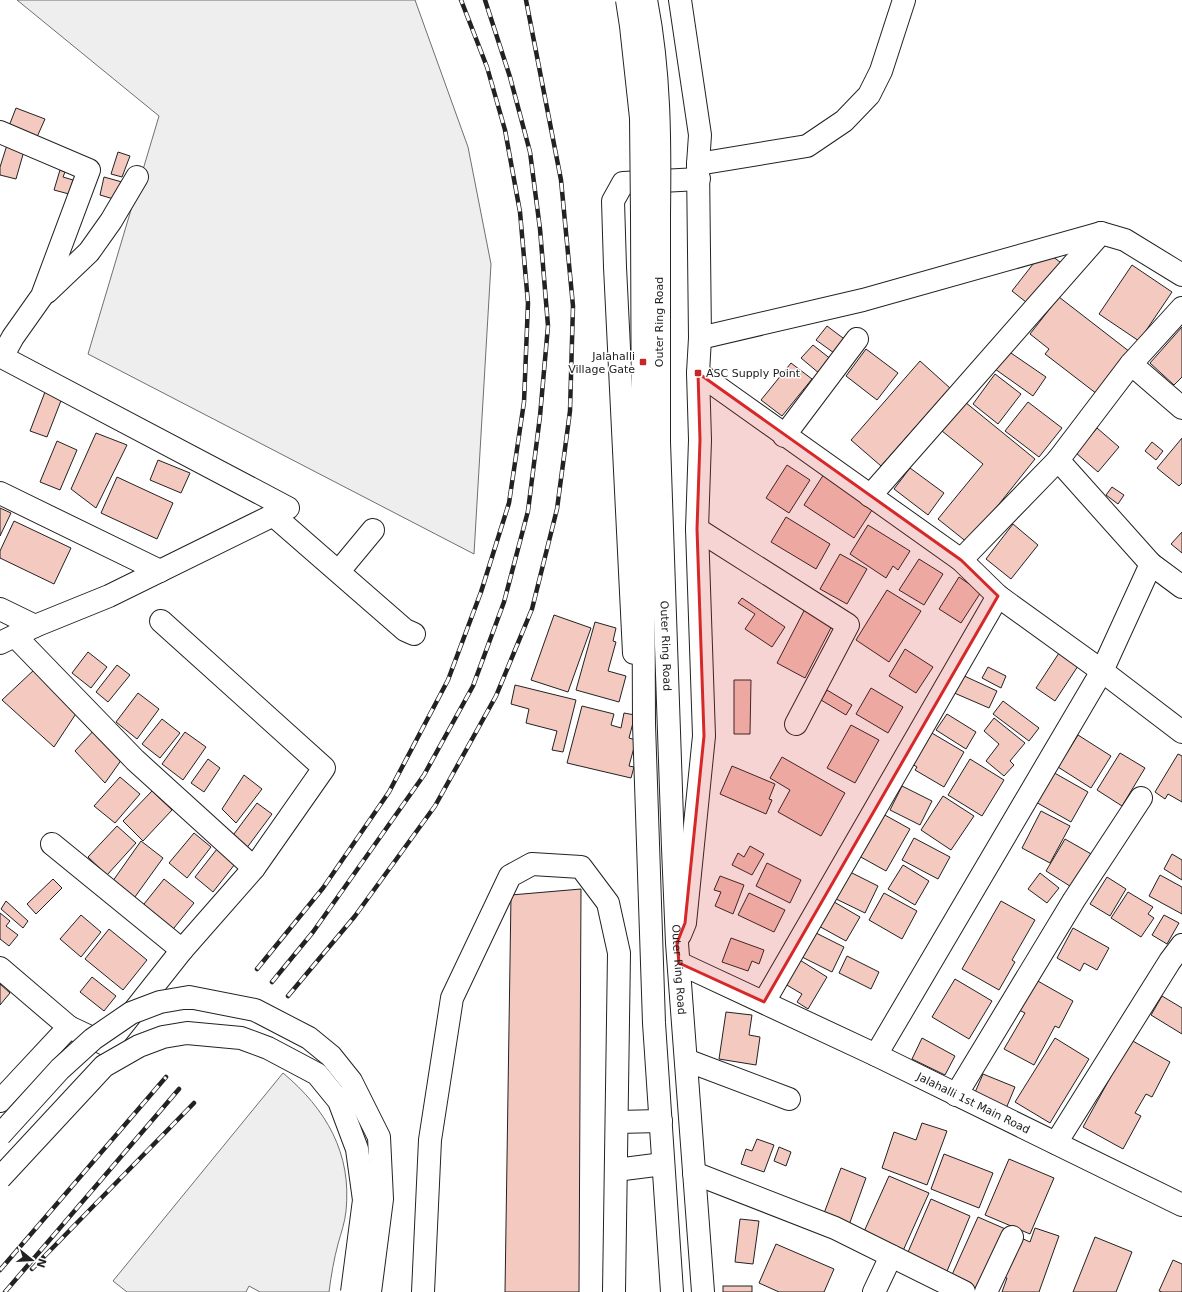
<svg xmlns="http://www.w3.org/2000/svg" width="1182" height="1292" font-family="'DejaVu Sans',sans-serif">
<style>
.green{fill:#eee;stroke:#6f6f6f}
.building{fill:#f3c9c0;stroke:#222}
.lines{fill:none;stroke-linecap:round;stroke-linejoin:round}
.minor-casing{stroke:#222;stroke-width:24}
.highway-casing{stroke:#222;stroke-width:24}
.minor{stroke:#fff;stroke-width:22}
.highway{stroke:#fff;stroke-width:22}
.rail-casing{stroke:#222;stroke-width:4.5}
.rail{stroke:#fff;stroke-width:3;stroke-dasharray:9;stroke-linecap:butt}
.minor-bridge-casing{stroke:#222;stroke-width:24;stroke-linecap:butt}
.highway-bridge-casing{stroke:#222;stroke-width:24;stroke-linecap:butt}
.minor-bridge{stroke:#fff;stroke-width:22}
.highway-bridge{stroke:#fff;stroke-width:22}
.marked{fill:#d62828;fill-opacity:0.2;stroke:#d62828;stroke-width:3;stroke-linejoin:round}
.poi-dot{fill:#c62828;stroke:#fff;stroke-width:1.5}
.labels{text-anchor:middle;stroke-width:3;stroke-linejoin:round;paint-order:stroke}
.street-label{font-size:11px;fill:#222;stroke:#fff}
.poi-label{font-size:11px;fill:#222;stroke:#fff;text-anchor:end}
</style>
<rect width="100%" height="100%" fill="#fff"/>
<!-- green -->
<g class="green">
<polygon points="17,0 415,0 468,147 491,264 474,554 88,354 159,116"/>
<path d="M283,1073C326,1109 352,1153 346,1211C345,1222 341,1233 338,1244C334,1259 331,1276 329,1292H260L249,1286L246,1292H127L113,1281Z"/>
</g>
<!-- building -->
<g class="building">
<polygon points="16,108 45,119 37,137 9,126"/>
<polygon points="7,145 24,151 16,179 0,175 0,167"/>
<polygon points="118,152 130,156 122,177 111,174"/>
<polygon points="60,170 65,172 63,177 73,180 69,194 54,190"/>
<polygon points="104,177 122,182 117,200 100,195"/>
<polygon points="1044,250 1064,265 1031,306 1012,291"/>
<polygon points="1132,265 1172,292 1139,341 1099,314"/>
<polygon points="1059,297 1130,352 1097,394 1045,354 1049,349 1030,334"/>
<polygon points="827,326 851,344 841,358 816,340"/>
<polygon points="1182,327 1182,377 1174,385 1150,363"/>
<polygon points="813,345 832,360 820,374 801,358"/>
<polygon points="866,349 898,373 877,400 846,376"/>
<polygon points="1008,351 1046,377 1033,396 995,369"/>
<polygon points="920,361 950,388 881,466 851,440"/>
<polygon points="791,363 812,379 782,416 761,400"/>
<polygon points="995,374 1021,394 998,424 973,404"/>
<polygon points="45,392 62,398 47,437 30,431"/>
<polygon points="965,402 1035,459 968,543 938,519 983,464 942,431"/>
<polygon points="1028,402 1062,428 1039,457 1005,431"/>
<polygon points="1097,428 1119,447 1098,472 1076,453"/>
<polygon points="96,433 127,445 96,508 71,489"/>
<polygon points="1182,438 1182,483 1179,486 1157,468"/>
<polygon points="57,441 77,450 60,490 40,482"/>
<polygon points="1152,442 1163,451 1156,460 1145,451"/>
<polygon points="158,460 190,473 181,493 150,480"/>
<polygon points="787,465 810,480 789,513 766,498"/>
<polygon points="910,468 944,493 928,515 894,489"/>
<polygon points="824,474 874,507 854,538 804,505"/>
<polygon points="117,477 173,503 157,539 101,513"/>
<polygon points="1112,487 1124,495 1118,504 1106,495"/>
<polygon points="0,508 11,513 0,536"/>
<polygon points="786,517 830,544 816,569 771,542"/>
<polygon points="14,521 71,548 54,584 0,558 0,551"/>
<polygon points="1013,524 1038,545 1011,579 986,559"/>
<polygon points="868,525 910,551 898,570 893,566 886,578 850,554"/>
<polygon points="1182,532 1182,553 1171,544"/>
<polygon points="840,554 867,569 847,604 820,589"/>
<polygon points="919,559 943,574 924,605 899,590"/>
<polygon points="959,577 981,592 961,623 939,609"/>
<polygon points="887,590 921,611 889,662 856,640"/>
<polygon points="742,598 785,627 772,647 745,629 755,614 738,603"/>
<polygon points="806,607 834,622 805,678 777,663"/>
<polygon points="554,615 591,628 568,692 531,680"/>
<polygon points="595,622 616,628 613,641 616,642 608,671 626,676 619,702 576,690"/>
<polygon points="905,649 933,667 916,693 889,676"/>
<polygon points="88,652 107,667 91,688 72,673"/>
<polygon points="1059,653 1078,666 1055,701 1036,688"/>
<polygon points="117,665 130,675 108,702 96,692"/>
<polygon points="988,667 1006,676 1001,688 982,678"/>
<polygon points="35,669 79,709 54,747 2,700"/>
<polygon points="960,674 997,691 989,708 952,692"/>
<polygon points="734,680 751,680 750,734 734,734"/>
<polygon points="515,685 576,700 563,752 552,750 557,731 526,723 529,709 511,704"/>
<polygon points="871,688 903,707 888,733 856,714"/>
<polygon points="827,690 852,705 846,715 821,700"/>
<polygon points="138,693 159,709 137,739 116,722"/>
<polygon points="1003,701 1039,728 1029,741 993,714"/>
<polygon points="582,706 614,714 611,725 621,728 624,713 635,715 629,738 636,740 629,766 634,767 631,778 567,763"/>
<polygon points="947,714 976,732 966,749 936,730"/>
<polygon points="994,718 1025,743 1010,761 1014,765 1004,776 986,761 999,744 984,731"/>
<polygon points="162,719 180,733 160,758 142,744"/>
<polygon points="851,725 879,740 855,783 827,768"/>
<polygon points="95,729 122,759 105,783 75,751"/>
<polygon points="925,729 964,752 944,787 915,770 917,767 907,761"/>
<polygon points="185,732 206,747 183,780 162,764"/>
<polygon points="1078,735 1111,756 1091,788 1058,767"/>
<polygon points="1120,753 1145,768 1122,806 1097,790"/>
<polygon points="1178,754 1182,756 1182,802 1168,794 1165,799 1155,792"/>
<polygon points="782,757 845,793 821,836 778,812 790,790 770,778"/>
<polygon points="208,759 220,768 204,792 191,783"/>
<polygon points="970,759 1004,780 982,816 948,795"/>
<polygon points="732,766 775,784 769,799 772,800 766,814 720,794"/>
<polygon points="1051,771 1088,792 1071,822 1034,801"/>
<polygon points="244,775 262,789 236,823 222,809"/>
<polygon points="120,777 140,794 115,823 94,806"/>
<polygon points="902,786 932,801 920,825 890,810"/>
<polygon points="152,791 172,810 143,841 123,821"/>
<polygon points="943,796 974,816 951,850 921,830"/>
<polygon points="257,803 272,814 246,849 231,838"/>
<polygon points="1041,811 1070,826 1050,863 1022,848"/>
<polygon points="883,814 910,829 886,871 859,856"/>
<polygon points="117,826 136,843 107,875 88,857"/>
<polygon points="194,833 211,847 187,878 169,863"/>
<polygon points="914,838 950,857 938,879 902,860"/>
<polygon points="1065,839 1093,855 1073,888 1046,871"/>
<polygon points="141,841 163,858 132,901 110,885"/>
<polygon points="750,846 764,854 752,875 732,865 738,853 744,857"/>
<polygon points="217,849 235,864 213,892 195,877"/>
<polygon points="1172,854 1182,860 1182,880 1164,869"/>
<polygon points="767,863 801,880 790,903 756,886"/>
<polygon points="903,865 929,881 915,905 888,889"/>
<polygon points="844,869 878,886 865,913 830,896"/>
<polygon points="1040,873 1059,888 1047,903 1028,889"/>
<polygon points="1160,875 1182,887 1182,914 1149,896"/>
<polygon points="720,876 744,885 733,914 715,906 721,892 714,890"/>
<polygon points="1107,877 1126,889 1110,916 1090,904"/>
<polygon points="53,879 62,888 36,914 27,904"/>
<polygon points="164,879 194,903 170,933 140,909"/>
<polygon points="581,889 579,1292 505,1292 511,895"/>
<polygon points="1128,892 1153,907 1148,914 1154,918 1141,937 1111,918"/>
<polygon points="749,893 785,910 774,932 738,915"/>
<polygon points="884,893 917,911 902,939 869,920"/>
<polygon points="829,899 860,917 846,941 815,924"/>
<polygon points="6,901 28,921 23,928 1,909"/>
<polygon points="1001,901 1035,920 1012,960 1015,962 999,990 962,969"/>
<polygon points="0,913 10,921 6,926 18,935 9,946 0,939"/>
<polygon points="81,915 101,932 81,957 60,939"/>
<polygon points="1164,915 1179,923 1167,944 1152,935"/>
<polygon points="1073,928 1109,948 1097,970 1084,963 1080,971 1057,958"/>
<polygon points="109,929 147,960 123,990 85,959"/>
<polygon points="808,929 844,947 832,972 796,954"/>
<polygon points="731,938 764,950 759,964 752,961 748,971 722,962"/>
<polygon points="847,956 879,972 871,989 839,973"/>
<polygon points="795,957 827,977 808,1009 797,1002 802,994 780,981"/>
<polygon points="92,977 116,996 104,1011 80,992"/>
<polygon points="955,979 992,1001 969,1039 932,1017"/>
<polygon points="1036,980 1073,1001 1059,1028 1055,1026 1034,1065 1004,1049 1025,1013 1019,1010"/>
<polygon points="0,984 10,993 0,1005"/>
<polygon points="1162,996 1182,1008 1182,1034 1151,1015"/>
<polygon points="726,1012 752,1015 749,1035 760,1037 756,1065 719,1059"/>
<polygon points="922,1038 955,1056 945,1075 912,1059"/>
<polygon points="1055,1038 1089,1059 1050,1123 1015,1102"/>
<polygon points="1131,1040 1170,1062 1152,1097 1146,1094 1135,1113 1141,1116 1123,1149 1083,1127"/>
<polygon points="983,1074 1015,1087 1005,1111 973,1097"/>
<polygon points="922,1123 947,1131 927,1185 882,1168 894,1132 916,1140"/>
<polygon points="757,1139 774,1145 764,1172 741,1164 746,1149 752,1151"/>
<polygon points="779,1147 791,1152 786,1166 774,1161"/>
<polygon points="944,1154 993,1173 979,1208 931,1189"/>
<polygon points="1009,1159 1054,1178 1030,1234 985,1215"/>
<polygon points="841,1168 866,1178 849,1225 823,1216"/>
<polygon points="889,1176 929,1193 902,1253 862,1236"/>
<polygon points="931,1199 970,1216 945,1276 905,1259"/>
<polygon points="978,1217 1010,1231 982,1292 951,1277"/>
<polygon points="740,1219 759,1221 753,1264 735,1262"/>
<polygon points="1035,1228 1059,1236 1039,1292 1002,1292 1007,1278 1004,1277 1019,1237 1030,1242"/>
<polygon points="1095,1237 1132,1252 1116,1292 1073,1292"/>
<polygon points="776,1244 834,1269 824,1292 779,1292 759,1283"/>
<polygon points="1173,1260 1182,1264 1182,1292 1162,1292 1159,1291"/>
<rect x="723" y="1286" width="29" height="6"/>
</g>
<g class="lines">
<defs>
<g id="minor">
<polyline points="0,132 89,170 42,296 13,337 2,357 288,508 109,596 35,626 0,643"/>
<polyline points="698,164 807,146 844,121 869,95 881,71 904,0"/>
<polyline points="47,292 89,252 111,221 137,177"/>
<polyline points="700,338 863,300 1101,233"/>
<polyline points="1131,364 1182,408"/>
<polyline points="698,373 961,560 998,596 1102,671 1182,732"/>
<polyline points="784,436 857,339"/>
<polyline points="1058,460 1151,564 1182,587"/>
<polyline points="0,493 160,571"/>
<polyline points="870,496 1101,233 1125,240 1182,275"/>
<polyline points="273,515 405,630 414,634"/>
<polyline points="697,529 848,625 796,724"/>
<polyline points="961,560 1058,460 1131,364 1182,308"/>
<polyline points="339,571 373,530"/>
<polyline points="0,609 35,626"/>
<polyline points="15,636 135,760 254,868"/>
<polyline points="634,653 615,267 613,201 623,183 699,179"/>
<polyline points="52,844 182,950"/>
<polyline points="680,935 685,923 704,736 697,529 700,440 698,373 700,338 698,164 700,135 680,0"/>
<path id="s1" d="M679,963L876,1055L1182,1205"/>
<polyline points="0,968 69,1027 0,1101"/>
<polyline points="764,1002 998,596"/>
<polyline points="69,1027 107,1045 182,950 254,868 324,768 161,621"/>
<polyline points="876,1055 1102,671 1151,564"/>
<polyline points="686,1060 789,1099"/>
<polyline points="956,1095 1074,900 1141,798"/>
<polyline points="617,1122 661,1121"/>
<polyline points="1056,1143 1170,961 1182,945"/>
<polyline points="616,1170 663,1164"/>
<polyline points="694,1173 835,1228 964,1292"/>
<polyline points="423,1292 430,1140 452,998 510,876 532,864 581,867 608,903 619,953 614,1292"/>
<polyline points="874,1292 891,1256"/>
<polyline points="986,1292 1012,1237"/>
</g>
<g id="highway">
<path id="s2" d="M659,215V442L673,848L677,943L703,1292"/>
<polyline points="642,216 644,724 654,1023 672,1292"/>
</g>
</defs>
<!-- minor casing -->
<use href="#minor" class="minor-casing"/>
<!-- highway casing -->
<use href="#highway" class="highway-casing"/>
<!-- minor -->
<use href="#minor" class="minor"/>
<!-- highway -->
<use href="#highway" class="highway"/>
<defs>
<g id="rail">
<polyline points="257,969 323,888 389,792 448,680 481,592 509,503 524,402 528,303 520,212 505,130 487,67 461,0"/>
<polyline points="272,982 313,932 424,775 473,686 504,602 528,511 540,416 548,326 540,229 530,152 510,77 485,0"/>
<polyline points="288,996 355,916 435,806 496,696 532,609 557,509 570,411 573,306 561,180 526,0"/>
<polyline points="32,1269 194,1103"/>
<polyline points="0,1270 166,1077"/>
<polyline points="5,1292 179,1089"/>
</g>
</defs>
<!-- rail casing -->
<use href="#rail" class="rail-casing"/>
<!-- rail -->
<use href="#rail" class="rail"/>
<defs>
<g id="minor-bridge">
<polyline points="0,1135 60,1069 93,1039 131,1013 160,1002 189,997 255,1010 309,1038 331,1056 351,1081 379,1137 382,1199 370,1292"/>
<polyline points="0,1178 104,1066 139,1046 163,1037 187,1033 241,1038 268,1048 317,1074 339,1101 357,1149 364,1200 352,1292"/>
</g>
<g id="highway-bridge">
<polyline points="627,0 631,26 641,118 642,216"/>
<path d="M646,0C660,71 660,143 659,215"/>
</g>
</defs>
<!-- minor-bridge casing -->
<use href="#minor-bridge" class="minor-bridge-casing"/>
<!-- highway-bridge casing -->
<use href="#highway-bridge" class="highway-bridge-casing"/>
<!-- minor-bridge -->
<use href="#minor-bridge" class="minor-bridge"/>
<!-- highway-bridge -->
<use href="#highway-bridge" class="highway-bridge"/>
</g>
<!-- marked area -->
<path class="marked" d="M698,373L961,560L998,596L764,1002L679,963L677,943L685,923L704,736L697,529L700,440Z"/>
<!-- markers -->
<g class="poi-dot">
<rect x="639" y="358" width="8" height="8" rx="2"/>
<rect x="694" y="369" width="8" height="8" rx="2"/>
</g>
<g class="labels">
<!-- street labels -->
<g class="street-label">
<text transform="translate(659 322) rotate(-90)" y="4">Outer Ring Road</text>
<text dy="4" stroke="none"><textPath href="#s2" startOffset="431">Outer Ring Road</textPath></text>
<text dy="4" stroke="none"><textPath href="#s2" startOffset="755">Outer Ring Road</textPath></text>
<text dy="4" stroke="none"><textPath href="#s1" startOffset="326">Jalahalli 1st Main Road</textPath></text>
</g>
<!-- poi labels -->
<g class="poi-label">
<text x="635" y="360">Jalahalli<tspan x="635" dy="13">Village Gate</tspan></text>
<text x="706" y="377" text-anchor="start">ASC Supply Point</text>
</g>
</g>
<!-- north arrow -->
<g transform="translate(32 1260) rotate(108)" stroke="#ffffff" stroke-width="3" paint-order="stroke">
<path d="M0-3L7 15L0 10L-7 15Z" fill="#222222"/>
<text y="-6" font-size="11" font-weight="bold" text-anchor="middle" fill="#222222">N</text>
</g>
</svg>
